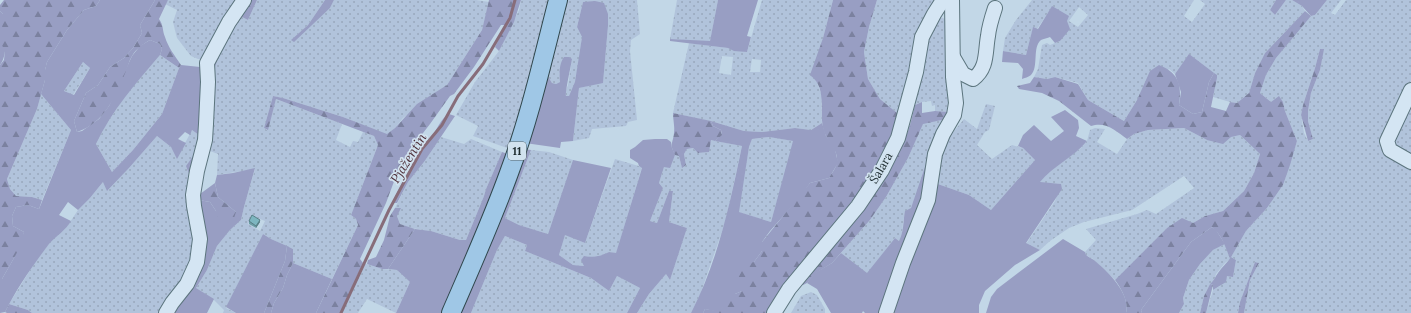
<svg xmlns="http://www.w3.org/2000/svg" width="1411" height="313" font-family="Lora,serif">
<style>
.farmland{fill:url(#farmland-dots);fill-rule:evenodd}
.grass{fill:#989ec3;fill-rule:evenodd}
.forest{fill:url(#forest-firs)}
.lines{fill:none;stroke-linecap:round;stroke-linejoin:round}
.stream{stroke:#876d7a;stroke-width:3}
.minor-casing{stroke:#5c757e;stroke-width:16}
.major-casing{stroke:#30474d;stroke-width:20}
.minor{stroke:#d4e5f3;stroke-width:14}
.major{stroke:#9fc7e6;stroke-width:18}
.wall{fill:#6c9da5}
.shaded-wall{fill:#587f86}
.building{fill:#7db6c0;stroke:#587f86}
.labels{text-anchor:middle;stroke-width:3.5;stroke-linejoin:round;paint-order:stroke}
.shield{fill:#d1e2ef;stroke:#546369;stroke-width:1}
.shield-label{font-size:11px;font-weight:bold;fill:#1e2c30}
.street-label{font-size:12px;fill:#1e2c30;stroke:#d1e2ef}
.water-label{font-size:13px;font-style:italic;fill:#4e2f39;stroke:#d1e2ef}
</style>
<defs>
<pattern id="farmland-dots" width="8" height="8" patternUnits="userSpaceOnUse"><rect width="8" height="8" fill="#b1c3db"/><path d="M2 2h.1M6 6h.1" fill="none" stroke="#98a8bc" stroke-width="1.8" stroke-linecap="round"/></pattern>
<pattern id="forest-firs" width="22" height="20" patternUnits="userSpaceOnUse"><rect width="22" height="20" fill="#989ec3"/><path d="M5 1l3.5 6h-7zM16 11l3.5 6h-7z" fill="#7b819f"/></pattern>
</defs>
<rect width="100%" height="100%" fill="#c2d7e7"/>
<!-- farmland -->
<g class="farmland">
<polygon points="168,0 240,0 207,59 198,59 191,56 177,38 173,22 177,10 165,4"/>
<path d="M257,0H325L308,25L291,40L323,14L330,8L334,0H476L489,2L482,30L447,85L403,118L395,128L387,135L343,117L283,98L273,96L264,128L267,130L276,99L342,124L336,140L350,147L353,141L358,142L363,132L374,136L378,145L351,215L356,219L358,225L332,279L293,263V249L271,239L263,234L226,308L236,313H223L224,310L214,300L196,288L207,270L217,246L230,230L241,220L244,207L255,169L217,175L218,154L210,151L209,120L212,76L220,52L240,16L248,20ZM252,216L265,221L260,231L248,224Z"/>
<polygon points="521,0 551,0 510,149 473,136 478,126 456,115 475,82 499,51 519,10"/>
<polygon points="565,0 637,0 640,34 631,40 630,51 637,120 628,122 626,126 592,129 589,138 573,141 579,88 603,82 608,26 608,14 583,2 577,27 582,37 576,82 569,96 566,96 565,92 568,85 572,59 559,73 560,82 556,84 552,83 547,75"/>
<polygon points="677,0 718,0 710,42 670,39"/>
<path d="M762,0H833L823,38L816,80L822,96L821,105L822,123L811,130L795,128L762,132L744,131L718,123L673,113L689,43L728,48L747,52ZM722,56L733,57L731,75L719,73ZM752,59L761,60L760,72H750Z"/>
<polygon points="877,0 938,0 902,117 880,99 868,79 864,52 869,27"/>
<path d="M1032,0H1194L1184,16L1192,22L1205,4L1200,0H1276L1270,10L1275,15L1286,0H1292L1302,6L1305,11L1265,53L1255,73L1249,93L1237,103L1230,102L1213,97L1217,78L1189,55L1175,74L1169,69L1137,100L1124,121L1088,100L1078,83L1055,77L1047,79L1034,77L1038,69L1042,45L1047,43L1050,45L1060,41L1068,16L1052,7L1037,29L1033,28L1026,55L1003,51L1005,38L1016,20ZM1079,7L1088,15L1078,27L1069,21Z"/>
<path d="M1327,0H1341L1331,13L1335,15L1346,0H1411V80L1407,91L1384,142L1411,168V313H1244L1250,280L1259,263L1255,262L1240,302L1238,313H1206L1213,290L1220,286L1227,276H1233L1236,260L1231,257L1246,231L1267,208L1283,185L1297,141L1285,111L1283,102H1271L1260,93L1266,75L1276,58L1299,29L1311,16L1315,15ZM1320,49H1323L1320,70L1311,93L1308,111V121L1313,139L1308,141L1304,133L1301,115L1303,105L1315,68Z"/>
<polygon points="940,17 948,20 950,112 935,111 935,105 932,106 931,101 922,102 915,105 927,40"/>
<polygon points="160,55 179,68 162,114 133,150 112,172 96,144 104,128 127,93"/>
<polygon points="83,62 90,68 73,95 64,91"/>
<polygon points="41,94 71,130 42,200 32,197 16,196 10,189 7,179 37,109"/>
<polygon points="1411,95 1411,159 1391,143"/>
<polygon points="986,104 995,106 989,130 985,132 977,145 992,159 1012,145 1023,148 1035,160 991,210 969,195 935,183 935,177 946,141 964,119 977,129"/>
<polygon points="946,119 911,208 905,212 903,223 902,236 899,241 895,238 867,274 841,253 870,220 886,197 908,158 923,123"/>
<polygon points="1095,128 1105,129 1097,142 1117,154 1127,139 1134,134 1148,130 1184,128 1207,140 1240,135 1260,154 1254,173 1244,191 1223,211 1205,216 1193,223 1167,228 1115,280 1093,259 1086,255 1085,252 1096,240 1086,229 1137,214 1147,210 1156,214 1194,188 1184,176 1132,210 1084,222 1069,228 1050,241 1040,250 1026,244 1055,201 1061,184 1039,183 1047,173 1081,148 1087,141 1090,130"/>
<polygon points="192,130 203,138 193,183 195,256 163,313 32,313 28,310 9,304 37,259 56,235 68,225 78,210 90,198 104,181 108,190 129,168 157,136 171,147 177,158"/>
<polygon points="441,137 464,144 471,139 502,152 486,189 484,196 466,240 460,240 431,231 411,228 400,224 397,216 395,208 408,182 424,162 436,143"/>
<polygon points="769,137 794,141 771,222 738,212 749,147 752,139"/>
<polygon points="711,140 742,146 725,223 700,295 691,313 637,313 649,294 666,274 670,280 687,228 669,222 673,192 669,191 657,223 650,221 663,188 659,183 664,167 672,161 675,155 679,156 682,167 686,165 684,154 687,149 693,148 698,153 708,152"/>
<polygon points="531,150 549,152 573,160 548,234 519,225 505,218"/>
<polygon points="615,159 642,167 616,254 609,252 603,255 591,257 584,256 584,266 573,265 559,255 565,234 585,243"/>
<polygon points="505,236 527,245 525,251 591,278 609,291 617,276 640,288 627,313 471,313 497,250"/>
<polygon points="1225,244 1230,259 1225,263 1216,274 1214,281 1210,284 1204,296 1200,313 1179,313 1184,304 1183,298 1189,280 1200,264 1213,250"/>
<polygon points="363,263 382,269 397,270 410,282 396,313 367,299 358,313 340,313"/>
<polygon points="811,292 817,295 825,309 825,313 791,313 801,296"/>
</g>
<!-- grass -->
<g class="grass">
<path d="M100,0H155L140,25L142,33L133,48L124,58L110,67L98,85L86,93L74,121L77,132L82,131L99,119L109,106L132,56L140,46L150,40L160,44L162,49L160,55C136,83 112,110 96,144L112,172L133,150L162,114L179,68L181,65L200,67L204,75V131L205,138L194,170L193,183L186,166L196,152L203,138L192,130L190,135L185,132L178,139L186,143L177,159L171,147L157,136L129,168L107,191L103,182L90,198L78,210L68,202L59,215L71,221C66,230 56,236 49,244C33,265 17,288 5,312L0,313V279H2L14,258L24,232L13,226L12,216L16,207L28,205L39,209L71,130L41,94L45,80V70L47,62L67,30L84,10L96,6ZM83,62L90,68L74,95L64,91Z"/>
<polygon points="325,0 334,0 330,8 294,42 291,40 308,25"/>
<polygon points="718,0 758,0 747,36 751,37 747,52 734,51 728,48 670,41 670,39 710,41"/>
<polygon points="1276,0 1286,0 1275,15 1270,10"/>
<polygon points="1292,0 1327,0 1315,15 1311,16 1302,6"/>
<path d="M595,1L604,3L608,14V26L603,83L579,88L573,141L561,142L560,148L525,143L547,75L552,83L556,84L560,82C559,74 559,64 564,57H569L572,59C571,66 565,92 566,96H569L575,82L582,37L577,27L583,2Z"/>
<path d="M1052,6L1069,16L1067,21L1070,29L1060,41L1055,43L1050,37C1048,38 1043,39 1041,40C1032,47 1039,67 1031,75C1029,77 1024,78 1022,79L1023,69L1018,63L1002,62L1003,51L1026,55L1033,27L1038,29Z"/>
<path d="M0,11L3,14C3,30 10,52 0,65Z"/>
<polygon points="1189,54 1214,73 1209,82 1202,112 1193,114 1179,105 1181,92 1175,74"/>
<path d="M1065,110L1078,120L1079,128L1076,136L1087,141C1074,157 1053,166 1040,182L1061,184L1062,189L1026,243L1040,250L1015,265L985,291L979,305V313H889L935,183L969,195L991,210L1035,160L1023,148L1018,146L1023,135L1034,125L1051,141L1064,131L1051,117Z"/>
<path d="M449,114L455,116L424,162L408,182L397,203H394L393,201C403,178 417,159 431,138C437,130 440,119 449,114Z"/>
<path d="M711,121L744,131L762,132L795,128L811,130L822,123L826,136L835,149L838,163L829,178L810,183L801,196L770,231L762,242V251L754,262L742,284V291L735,294L719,312L705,309L703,313H691C718,261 730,203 742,146L715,141L722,134L721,130L713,126ZM769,137L793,141L771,222L739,212L749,147L752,139Z"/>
<path d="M655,139H667L671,142L672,148L675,155L670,168L664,167L659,183L663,188L650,221L657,223L669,191H673L669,222L687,228L670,280L666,274L649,294L637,313H627L640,288L617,276L609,291L591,278L525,251L527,245L505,236L497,250L471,313H458L523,149L531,150L505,218L519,225L548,234L573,160L611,168L585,243L565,235L559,255L573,265L584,266L581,260L584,256C593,258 601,256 609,252L616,253L642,168L639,166L638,163L630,158V150L635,147L643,140Z"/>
<polygon points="502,152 508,154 444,313 396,313 410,282 397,270 388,269 415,229 431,231 460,240 466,240 484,196 486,189"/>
<path d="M929,163L921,202L883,313H865L863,311L862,313H831L817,289L807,283L815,273L832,263L841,253L867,273L895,238L899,241C904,232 903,221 905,211L911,208L925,167Z"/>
<polygon points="255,168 244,207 241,220 230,230 217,246 207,270 196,288 214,299 207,313 169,313 189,285 199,200 210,202 216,211 227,215 236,212 218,197 215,183 217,175 233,173"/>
<polygon points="1212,227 1216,230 1225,244 1213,250 1200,264 1189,280 1183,298 1184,304 1179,313 1142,313 1141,310 1191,242"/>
<polygon points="263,234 271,239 287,246 285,261 264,313 236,313 226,307"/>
<path d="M1063,239L1085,252C1086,257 1090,257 1094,260C1107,271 1131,293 1126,313H986L991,297L997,289Z"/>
<path d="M1231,257L1236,260L1233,277L1227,276L1226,282L1213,290V285L1210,284C1214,281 1215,277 1218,273C1222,267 1227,263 1231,257Z"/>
<polygon points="293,263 332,279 316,313 271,313 274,303 283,288 287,275"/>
</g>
<!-- forest -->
<g class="forest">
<path d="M4,0H100L96,6L84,10L67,30L47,62L45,70V80L37,109L7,179L10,189L16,196L32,197L42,200L39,209L28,205L16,207L12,216L13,226L24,232C22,248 10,264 2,279H0V65L4,60L5,50L1,44L3,14L0,11V5Z"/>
<path d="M155,0H168L159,19C164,26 162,30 165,37C168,47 175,56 181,65L179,68L160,55L162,49L160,44L150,40C143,44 136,49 132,56C129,61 128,66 126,71C116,95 105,123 77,132L74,121L86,93L98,85L110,67L124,58L133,48L142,33L140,25Z"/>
<polygon points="246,0 257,0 248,20 240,16 220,52 212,76 213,58"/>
<polygon points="489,0 521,0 514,22 499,51 495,47 506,25 501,25 474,67 454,94 450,96 430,124 413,146 399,168 386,203 360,259 363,263 340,313 316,313 358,225 356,219 351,215 378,145 374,136 276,99 268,130 264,128 273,96 283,98 343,117 387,134 395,128 417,104 447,85 482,30"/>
<path d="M833,0H877L869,27L864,52L868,79L880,99L902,117L880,162L853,205L781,290L766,313H703L705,309L719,311L725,304L727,295L730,293L735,294L742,291V284L738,278L745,264L754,262L762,251V242L810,183L829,178C831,174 837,167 837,162C838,149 830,146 826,136C816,116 830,90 810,75L823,38Z"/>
<path d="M1305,11L1311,16L1276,58L1266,75L1260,93L1271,102L1279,96L1283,102L1285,111L1297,141L1290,165L1283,185L1267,208L1246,231L1230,259C1226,248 1222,235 1212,227L1191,242L1141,310L1142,313H1126C1129,302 1121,288 1115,280L1167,228L1182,218L1193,223L1205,216L1223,211L1244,191L1254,173L1260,154L1240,135L1231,137L1223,144L1207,140L1184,128L1148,130L1134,134L1127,139C1116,131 1106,121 1091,126L1059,101L1042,93L1019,89L1017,86L1030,83L1034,77L1047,79L1055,77L1078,84L1088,100L1124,121L1137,100L1150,71L1159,65C1179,73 1182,85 1179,105L1193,114L1202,112L1209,82L1214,73L1217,75V78L1211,107L1226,111L1230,102L1237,103L1249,93L1255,73L1265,53Z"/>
<polygon points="1320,49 1324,49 1320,70 1311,93 1308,111 1308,121 1313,139 1308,141 1301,115 1303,105 1315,68"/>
<path d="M922,102V113L935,111L950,112L946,119L923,124L908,158L886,197L870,220L832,263L816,273L807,283L803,285L802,281C844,233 884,191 908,131C911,123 913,113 915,105Z"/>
<path d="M673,113L711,121L713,126L721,130L722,135L715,141L711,140L709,152L698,153L693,148L687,149L684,154L686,165L682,168L679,156L675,155C669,143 673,144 674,133C675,127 673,120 673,113Z"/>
<polygon points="215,183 218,197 236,212 234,218 228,215 224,219 218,218 216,211 210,202 199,200 200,194"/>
<polygon points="395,208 401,208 397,216 400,224 415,229 388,269 382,269 367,264 368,260 376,257 384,240 390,216"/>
<polygon points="287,246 293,249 293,263 287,275 283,288 274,303 271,313 264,313 285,261"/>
<polygon points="1255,262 1259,263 1250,280 1244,313 1238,313 1240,302"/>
<polygon points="1210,284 1213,285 1206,313 1200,313 1204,296"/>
<polygon points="9,304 28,310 32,313 7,313 5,312"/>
</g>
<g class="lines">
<!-- stream -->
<polyline class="stream" points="341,313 389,210 422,149 442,125 458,96 483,64 510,18 515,0"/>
<defs>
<g id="minor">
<path d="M953,57L963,74L973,79C988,68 985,52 988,36C989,26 992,17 995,8"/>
<polyline points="1411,90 1387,141 1390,150 1411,162"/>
<polyline points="166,313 172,303 187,284 197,262 200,239 194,206 193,195 197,171 205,140 206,124 208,82 207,63 229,22 244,0"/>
<polyline points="774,313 789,289 858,206 882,170 898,138 916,72 922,37 934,14 943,0"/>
<polyline points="886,313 903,263 928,200 935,154 943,134 954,115 956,103 953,77 952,0"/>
</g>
<path id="major" d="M451,313C471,267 492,220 509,173C530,117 543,58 558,0"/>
</defs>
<!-- minor casing -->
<use href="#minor" class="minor-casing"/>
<!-- major casing -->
<use href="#major" class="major-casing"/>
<!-- minor -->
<use href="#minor" class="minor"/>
<!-- major -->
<use href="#major" class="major"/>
</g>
<!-- wall -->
<polygon class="wall" points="249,221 260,222 256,228 249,224"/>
<!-- shaded-wall -->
<polygon class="shaded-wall" points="260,220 260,222 256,228 256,226"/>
<!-- building -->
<polygon class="building" points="252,215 260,220 256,226 249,221"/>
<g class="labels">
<!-- shield labels -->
<rect class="shield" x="508" y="142" width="18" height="18" rx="3"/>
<g class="shield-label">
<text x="517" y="155">11</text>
</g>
<!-- street labels -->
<g class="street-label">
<text transform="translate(881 168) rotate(-60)" y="4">Šalara</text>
</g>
<!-- water labels -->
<g class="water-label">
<text transform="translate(408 158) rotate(-58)" y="5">Pjažentin</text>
</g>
</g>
</svg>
